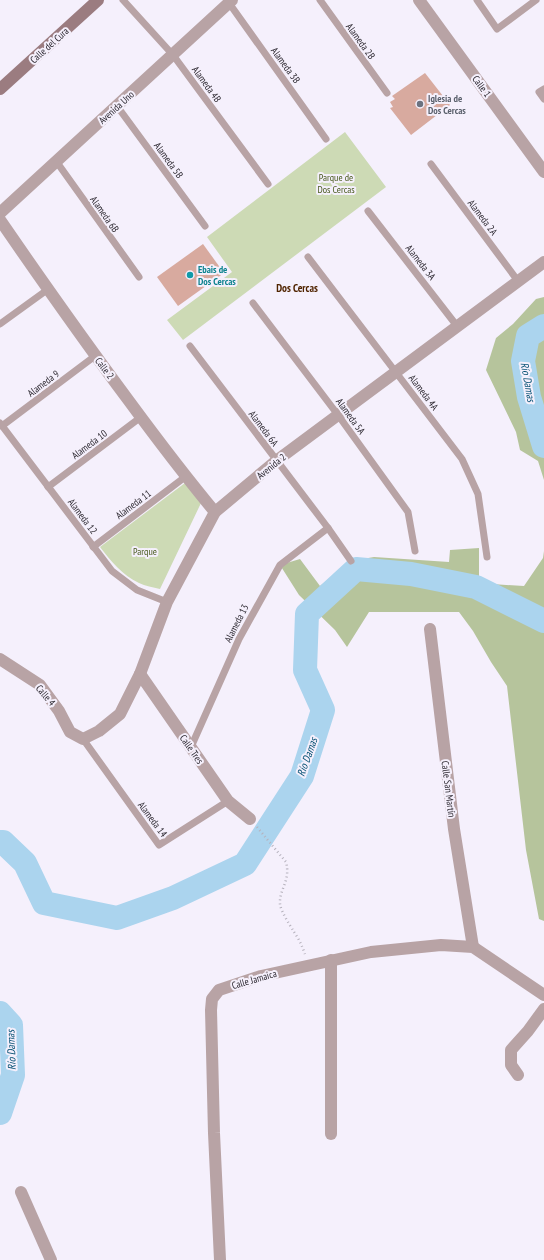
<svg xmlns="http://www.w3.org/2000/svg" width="544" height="1260" font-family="'PT Sans Narrow',sans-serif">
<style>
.green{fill:#cddab5}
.forest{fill:#b6c49c}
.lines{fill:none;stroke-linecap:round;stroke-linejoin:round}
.river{stroke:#abd4ee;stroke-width:24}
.building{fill:#d8aa9f}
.path{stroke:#b6b2bd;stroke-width:2.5;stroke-dasharray:1 3;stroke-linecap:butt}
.lane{stroke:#b8a3a5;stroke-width:7}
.street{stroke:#b8a3a5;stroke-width:12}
.secondary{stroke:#9b7c80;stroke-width:12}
.worship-dot{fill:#6b7280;stroke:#f5f0fc;stroke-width:1.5}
.culture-dot{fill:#0f9aa8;stroke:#f5f0fc;stroke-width:1.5}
.labels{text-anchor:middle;stroke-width:4;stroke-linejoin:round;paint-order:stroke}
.street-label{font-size:10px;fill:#2c2830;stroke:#f5f0fc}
.worship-label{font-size:10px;font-weight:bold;fill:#5b616d;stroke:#f5f0fc;text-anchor:start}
.park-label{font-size:10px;fill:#48591d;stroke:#f5f0fc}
.culture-label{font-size:10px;font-weight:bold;fill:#0d838f;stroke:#f5f0fc;text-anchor:start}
.neighbourhood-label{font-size:11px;font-weight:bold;fill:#502400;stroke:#f5f0fc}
.water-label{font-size:11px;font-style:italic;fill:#034f72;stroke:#f5f0fc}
</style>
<rect width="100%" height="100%" fill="#f5f0fc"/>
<!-- green -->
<g class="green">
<polygon points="345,132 386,187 183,340 167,320 232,272 207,237"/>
<path d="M185,483L201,503L160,589C153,587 145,586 139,583C122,575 111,561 100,547Z"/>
</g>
<!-- forest -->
<g class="forest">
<polygon points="544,297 544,480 538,461 520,450 516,432 486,370 496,338 513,324 536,299"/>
<polygon points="479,548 479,578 492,584 524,586 543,558 544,551 544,921 539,919 526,850 507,686 491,662 473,631 459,612 369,612 347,647 335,630 299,595 280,565 300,559 320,586 351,561 374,557 449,562 450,550"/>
</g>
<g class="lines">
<!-- river -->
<g class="river">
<polyline points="544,326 528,336 523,361 529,397 544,446"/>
<polyline points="0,842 3,842 25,863 44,903 117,918 173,898 245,864 302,776 323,710 305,670 307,614 356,569 411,574 476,587 544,621"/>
<polyline points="0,1013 11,1025 13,1075 0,1113"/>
</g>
</g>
<!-- building -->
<g class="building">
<polygon points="425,73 450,105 411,135 390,108 393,107 390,102 395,99 392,96"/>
<polygon points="203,244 224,273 178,306 157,277"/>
</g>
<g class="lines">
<!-- path -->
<path class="path" d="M257,827L286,862C291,881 279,889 280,904C281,912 290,925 294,932C299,939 302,946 305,954"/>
<!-- lane -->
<g class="lane">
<polyline points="123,0 173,55 268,184"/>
<polyline points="320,0 387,93"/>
<polyline points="477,0 497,29 536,0"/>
<polyline points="229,3 326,139"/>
<polyline points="544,89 539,92 544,99"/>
<polyline points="117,106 205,226"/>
<polyline points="56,161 139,277"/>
<polyline points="431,164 518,281"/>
<polyline points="368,211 457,326"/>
<polyline points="308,257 462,459 478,494 487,557"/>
<polyline points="253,303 338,415 408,512 415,551"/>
<polyline points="0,324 47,290"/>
<polyline points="190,346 328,528 351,561"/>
<polyline points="0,423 112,571 137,590 167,602"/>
<polyline points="2,426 95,356"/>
<polyline points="48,487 141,417"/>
<polyline points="93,547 185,477"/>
<polyline points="83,739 159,845 228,801"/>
<polyline points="191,747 239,639 280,565 328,528"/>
</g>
<!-- street -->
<g class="street">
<polyline points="419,0 544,172"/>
<polyline points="0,213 232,0"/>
<path d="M0,220C42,281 85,342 129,401C157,439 185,476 215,512"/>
<polyline points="430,629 454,829 473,947"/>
<polyline points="0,659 40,685 59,711 70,732 83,739 99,731 120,714 140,674 167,602 215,512 276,461 544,262"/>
<polyline points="140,674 228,801 250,819"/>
<polyline points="331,960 331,1134"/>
<polyline points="518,1075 511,1065 511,1050 528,1031 544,1009"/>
<polyline points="21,1192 51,1260"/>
<polyline points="220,1260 214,1133 211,1010 212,999 219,990 261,976 371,952 441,945 473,947 544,995"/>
</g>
<!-- secondary -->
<polyline class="secondary" points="0,89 98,0"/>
</g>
<!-- markers -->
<circle class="worship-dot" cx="420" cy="104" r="4"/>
<circle class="culture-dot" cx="190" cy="275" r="4"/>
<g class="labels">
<!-- street labels -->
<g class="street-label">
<text transform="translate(361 41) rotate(54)" y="4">Alameda 2B</text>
<text transform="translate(49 45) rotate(-42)" y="4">Calle del Cura</text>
<text transform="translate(286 65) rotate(54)" y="4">Alameda 3B</text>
<text transform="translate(207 84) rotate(54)" y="4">Alameda 4B</text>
<text transform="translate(482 86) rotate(54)" y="4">Calle 1</text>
<text transform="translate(116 107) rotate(-42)" y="4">Avenida Uno</text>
<text transform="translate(169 160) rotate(54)" y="4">Alameda 5B</text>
<text transform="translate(105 214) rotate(55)" y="4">Alameda 6B</text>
<text transform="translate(483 217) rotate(53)" y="4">Alameda 2A</text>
<text transform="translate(421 262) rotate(52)" y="4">Alameda 3A</text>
<text transform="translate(105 368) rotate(53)" y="4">Calle 2</text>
<text transform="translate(43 383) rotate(-37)" y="4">Alameda 9</text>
<text transform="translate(424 392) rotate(53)" y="4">Alameda 4A</text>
<text transform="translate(351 416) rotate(54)" y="4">Alameda 5A</text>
<text transform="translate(264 428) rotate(53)" y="4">Alameda 6A</text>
<text transform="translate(89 444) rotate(-37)" y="4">Alameda 10</text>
<text transform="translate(271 466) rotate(-39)" y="4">Avenida 2</text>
<text transform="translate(133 504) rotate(-37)" y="4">Alameda 11</text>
<text transform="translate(83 516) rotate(53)" y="4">Alameda 12</text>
<text transform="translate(236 623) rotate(-63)" y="4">Alameda 13</text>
<text transform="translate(46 695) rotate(50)" y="4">Calle 4</text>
<text transform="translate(192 749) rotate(55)" y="4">Calle Tres</text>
<text transform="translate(449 789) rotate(83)" y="4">Calle San Martín</text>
<text transform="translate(153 819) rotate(53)" y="4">Alameda 14</text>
<text transform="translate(254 979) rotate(-16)" y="4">Calle Jamaica</text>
</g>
<!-- worship labels -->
<g class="worship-label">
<text x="428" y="102">Iglesia de<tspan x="428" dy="12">Dos Cercas</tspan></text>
</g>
<!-- park labels -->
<g class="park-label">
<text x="336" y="181">Parque de<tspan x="336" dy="12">Dos Cercas</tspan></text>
<text x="145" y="555">Parque</text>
</g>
<!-- culture labels -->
<g class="culture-label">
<text x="198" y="273">Ebais de<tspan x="198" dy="12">Dos Cercas</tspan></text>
</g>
<!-- neighbourhood labels -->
<g class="neighbourhood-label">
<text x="297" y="292">Dos Cercas</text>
</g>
<!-- water labels -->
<g class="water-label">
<text transform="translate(528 382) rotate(80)" y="4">Río Damas</text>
<text transform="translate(307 757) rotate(-70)" y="4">Río Damas</text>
<text transform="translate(11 1050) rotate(-92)" y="4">Río Damas</text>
</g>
</g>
</svg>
